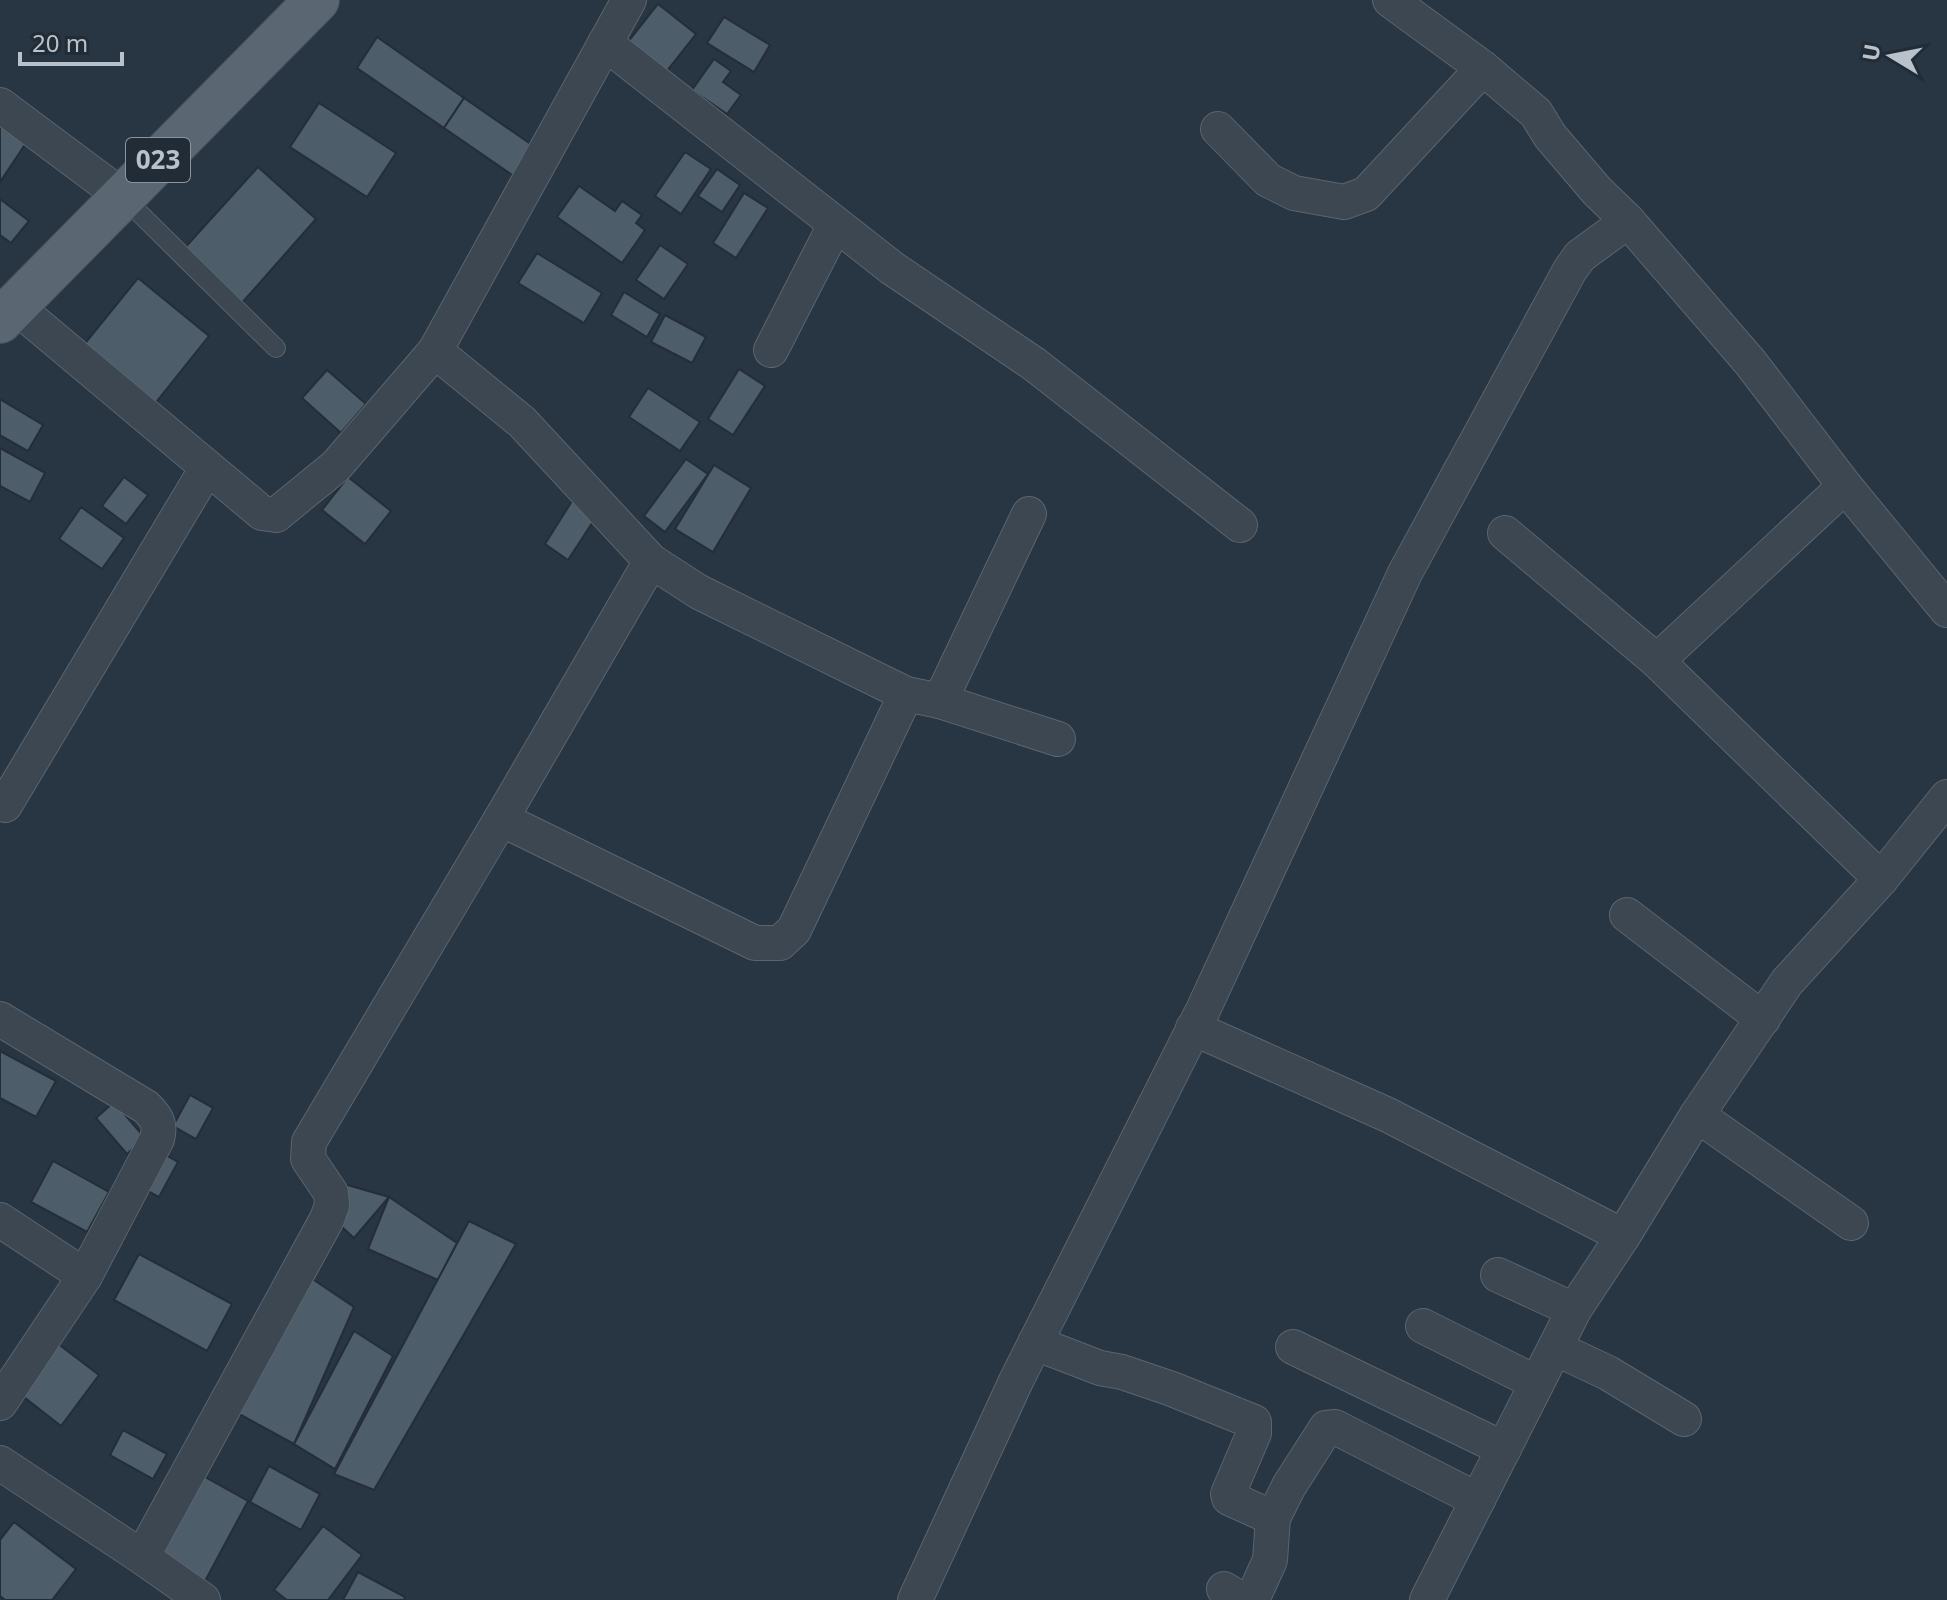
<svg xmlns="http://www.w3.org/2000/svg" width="1947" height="1600" font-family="'Noto Sans',sans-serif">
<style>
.building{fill:#4e5d6a;stroke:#232e39;stroke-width:2}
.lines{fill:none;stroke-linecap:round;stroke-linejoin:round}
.service-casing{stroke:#5a656f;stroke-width:20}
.minor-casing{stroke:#5a656f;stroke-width:36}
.primary-casing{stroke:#46505b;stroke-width:46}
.service{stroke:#3c4752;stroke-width:18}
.minor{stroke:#3c4752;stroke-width:34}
.primary{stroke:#5a6671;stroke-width:44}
.labels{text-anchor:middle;stroke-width:7;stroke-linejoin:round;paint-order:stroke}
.shield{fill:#212c37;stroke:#8b959f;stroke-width:2}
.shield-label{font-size:26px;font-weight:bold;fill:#b9c2cb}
</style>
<rect width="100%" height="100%" fill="#283542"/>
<!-- building -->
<g class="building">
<polygon points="658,4 696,34 666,72 628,42"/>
<polygon points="724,17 770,45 754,72 707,43"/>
<polygon points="377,37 464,98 444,128 357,68"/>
<polygon points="714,59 731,71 723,82 741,95 727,114 692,90"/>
<polygon points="464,98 538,149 518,179 444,128"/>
<polygon points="319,103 396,153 367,197 290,147"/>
<polygon points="0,117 30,137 0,182"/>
<polygon points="685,152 711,169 681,214 655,196"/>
<polygon points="258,167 316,219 240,305 181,252"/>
<polygon points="717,169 740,185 722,212 698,196"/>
<polygon points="579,186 615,211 622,201 642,215 636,223 645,230 622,263 557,217"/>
<polygon points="744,193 768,208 736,258 713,243"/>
<polygon points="0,199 29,221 11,243 0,235"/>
<polygon points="660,245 688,264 664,299 636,280"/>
<polygon points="537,253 602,293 584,323 518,283"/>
<polygon points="138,278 209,336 149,411 78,352"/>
<polygon points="624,292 660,314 647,337 611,315"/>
<polygon points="665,315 706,337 692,363 651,342"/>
<polygon points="739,369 765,386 733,435 708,419"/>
<polygon points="327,370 366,404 341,433 302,398"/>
<polygon points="648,388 700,422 680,451 629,417"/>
<polygon points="0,399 43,425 28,451 0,435"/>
<polygon points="0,448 45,473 30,502 0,486"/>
<polygon points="686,459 708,474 665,532 644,516"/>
<polygon points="714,465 751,488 713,552 675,529"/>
<polygon points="124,477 148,495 126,524 102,506"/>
<polygon points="348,477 391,511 365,544 322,510"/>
<polygon points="572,501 596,517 568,560 545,544"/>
<polygon points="81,507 124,538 102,569 59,539"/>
<polygon points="0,1051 56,1081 36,1117 0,1098"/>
<polygon points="190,1095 213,1108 196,1139 173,1126"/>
<polygon points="114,1102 145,1138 127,1154 96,1118"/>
<polygon points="153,1148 178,1162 159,1197 134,1183"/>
<polygon points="53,1161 109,1192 87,1232 31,1202"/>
<polygon points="344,1184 389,1197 354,1238 330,1216"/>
<polygon points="389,1197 457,1243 438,1280 368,1249"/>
<polygon points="469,1221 516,1244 374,1490 334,1474"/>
<polygon points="139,1254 232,1304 207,1351 114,1300"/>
<polygon points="302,1272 354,1307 294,1444 230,1409"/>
<polygon points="354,1331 393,1356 335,1469 294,1444"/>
<polygon points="53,1340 99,1375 61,1426 15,1390"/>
<polygon points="123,1430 167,1454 153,1479 110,1455"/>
<polygon points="269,1466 320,1494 301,1530 250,1502"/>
<polygon points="196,1472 248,1501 204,1583 152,1554"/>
<polygon points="14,1522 76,1569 52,1600 5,1600 0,1596 0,1540"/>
<polygon points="323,1526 362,1555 328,1600 287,1600 274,1590"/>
<polygon points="358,1572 405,1597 404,1600 343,1600"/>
</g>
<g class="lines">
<defs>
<polyline id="service" points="122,196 276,348"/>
<g id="minor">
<polyline points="629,0 435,351 522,422 651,561 699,592 906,694 940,701 1029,514"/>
<polyline points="1390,0 1483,68 1536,113 1550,136 1597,191 1628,221 1750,362 1845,486 1947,610"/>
<polyline points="605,43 892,268 1034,364 1240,525"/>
<polyline points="0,105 122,196"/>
<polyline points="1218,129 1268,180 1294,193 1344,202 1366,194 1483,68"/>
<polyline points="15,306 262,513 276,515 336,466 435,351"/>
<polyline points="771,350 835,225"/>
<polyline points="1505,533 1657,661 1881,879"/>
<polyline points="1657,661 1845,486"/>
<polyline points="940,701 1058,739"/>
<polyline points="5,805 207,468"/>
<polyline points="501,819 755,943 780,943 794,930 906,694"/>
<polyline points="1627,915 1763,1019"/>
<path d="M0,1019L146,1107C157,1118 161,1124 157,1139L85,1276L0,1403"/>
<polyline points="1193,1028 1388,1115 1623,1236"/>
<polyline points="1697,1115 1851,1223"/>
<polyline points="0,1220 85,1276"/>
<polyline points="1498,1275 1574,1310"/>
<polyline points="1423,1326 1537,1383"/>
<polyline points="1035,1343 1100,1368 1122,1372 1172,1389 1254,1422 1254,1433 1228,1494 1229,1498 1273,1518"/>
<polyline points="1293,1347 1504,1449"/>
<polyline points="1555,1348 1608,1373 1684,1419"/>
<polyline points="0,1463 142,1557 203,1600"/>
<polyline points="142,1557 327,1219 332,1205 331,1193 308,1159 309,1142 501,819 651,561"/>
<polyline points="1224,1589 1242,1600"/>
<polyline points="915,1600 1016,1381 1203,1010 1405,573 1570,270 1580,256 1628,221"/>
<polyline points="1252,1600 1270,1560 1273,1518 1289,1486 1326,1428 1335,1427 1478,1500"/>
<polyline points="1427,1600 1574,1310 1623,1236 1697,1115 1787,982 1881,879 1947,797"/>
</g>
<polyline id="primary" points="0,321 317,0"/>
</defs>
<!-- service casing -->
<use href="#service" class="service-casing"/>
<!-- minor casing -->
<use href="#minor" class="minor-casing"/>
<!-- primary casing -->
<use href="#primary" class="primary-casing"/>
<!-- service -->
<use href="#service" class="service"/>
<!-- minor -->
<use href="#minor" class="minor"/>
<!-- primary -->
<use href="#primary" class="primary"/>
</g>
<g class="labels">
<!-- shield labels -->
<rect class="shield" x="126" y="138" width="64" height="44" rx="6"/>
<g class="shield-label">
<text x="158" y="169">023</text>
</g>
</g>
<!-- north arrow -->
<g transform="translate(1891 56) rotate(280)" stroke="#212c37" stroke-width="6" paint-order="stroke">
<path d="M0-6L14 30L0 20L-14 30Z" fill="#b9c2cb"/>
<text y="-12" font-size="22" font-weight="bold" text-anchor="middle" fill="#b9c2cb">U</text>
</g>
<!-- scale -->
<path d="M20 52v12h102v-12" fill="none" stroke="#b9c2cb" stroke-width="4"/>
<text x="32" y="52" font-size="24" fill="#b9c2cb" stroke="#212c37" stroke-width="6" paint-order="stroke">20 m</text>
</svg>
